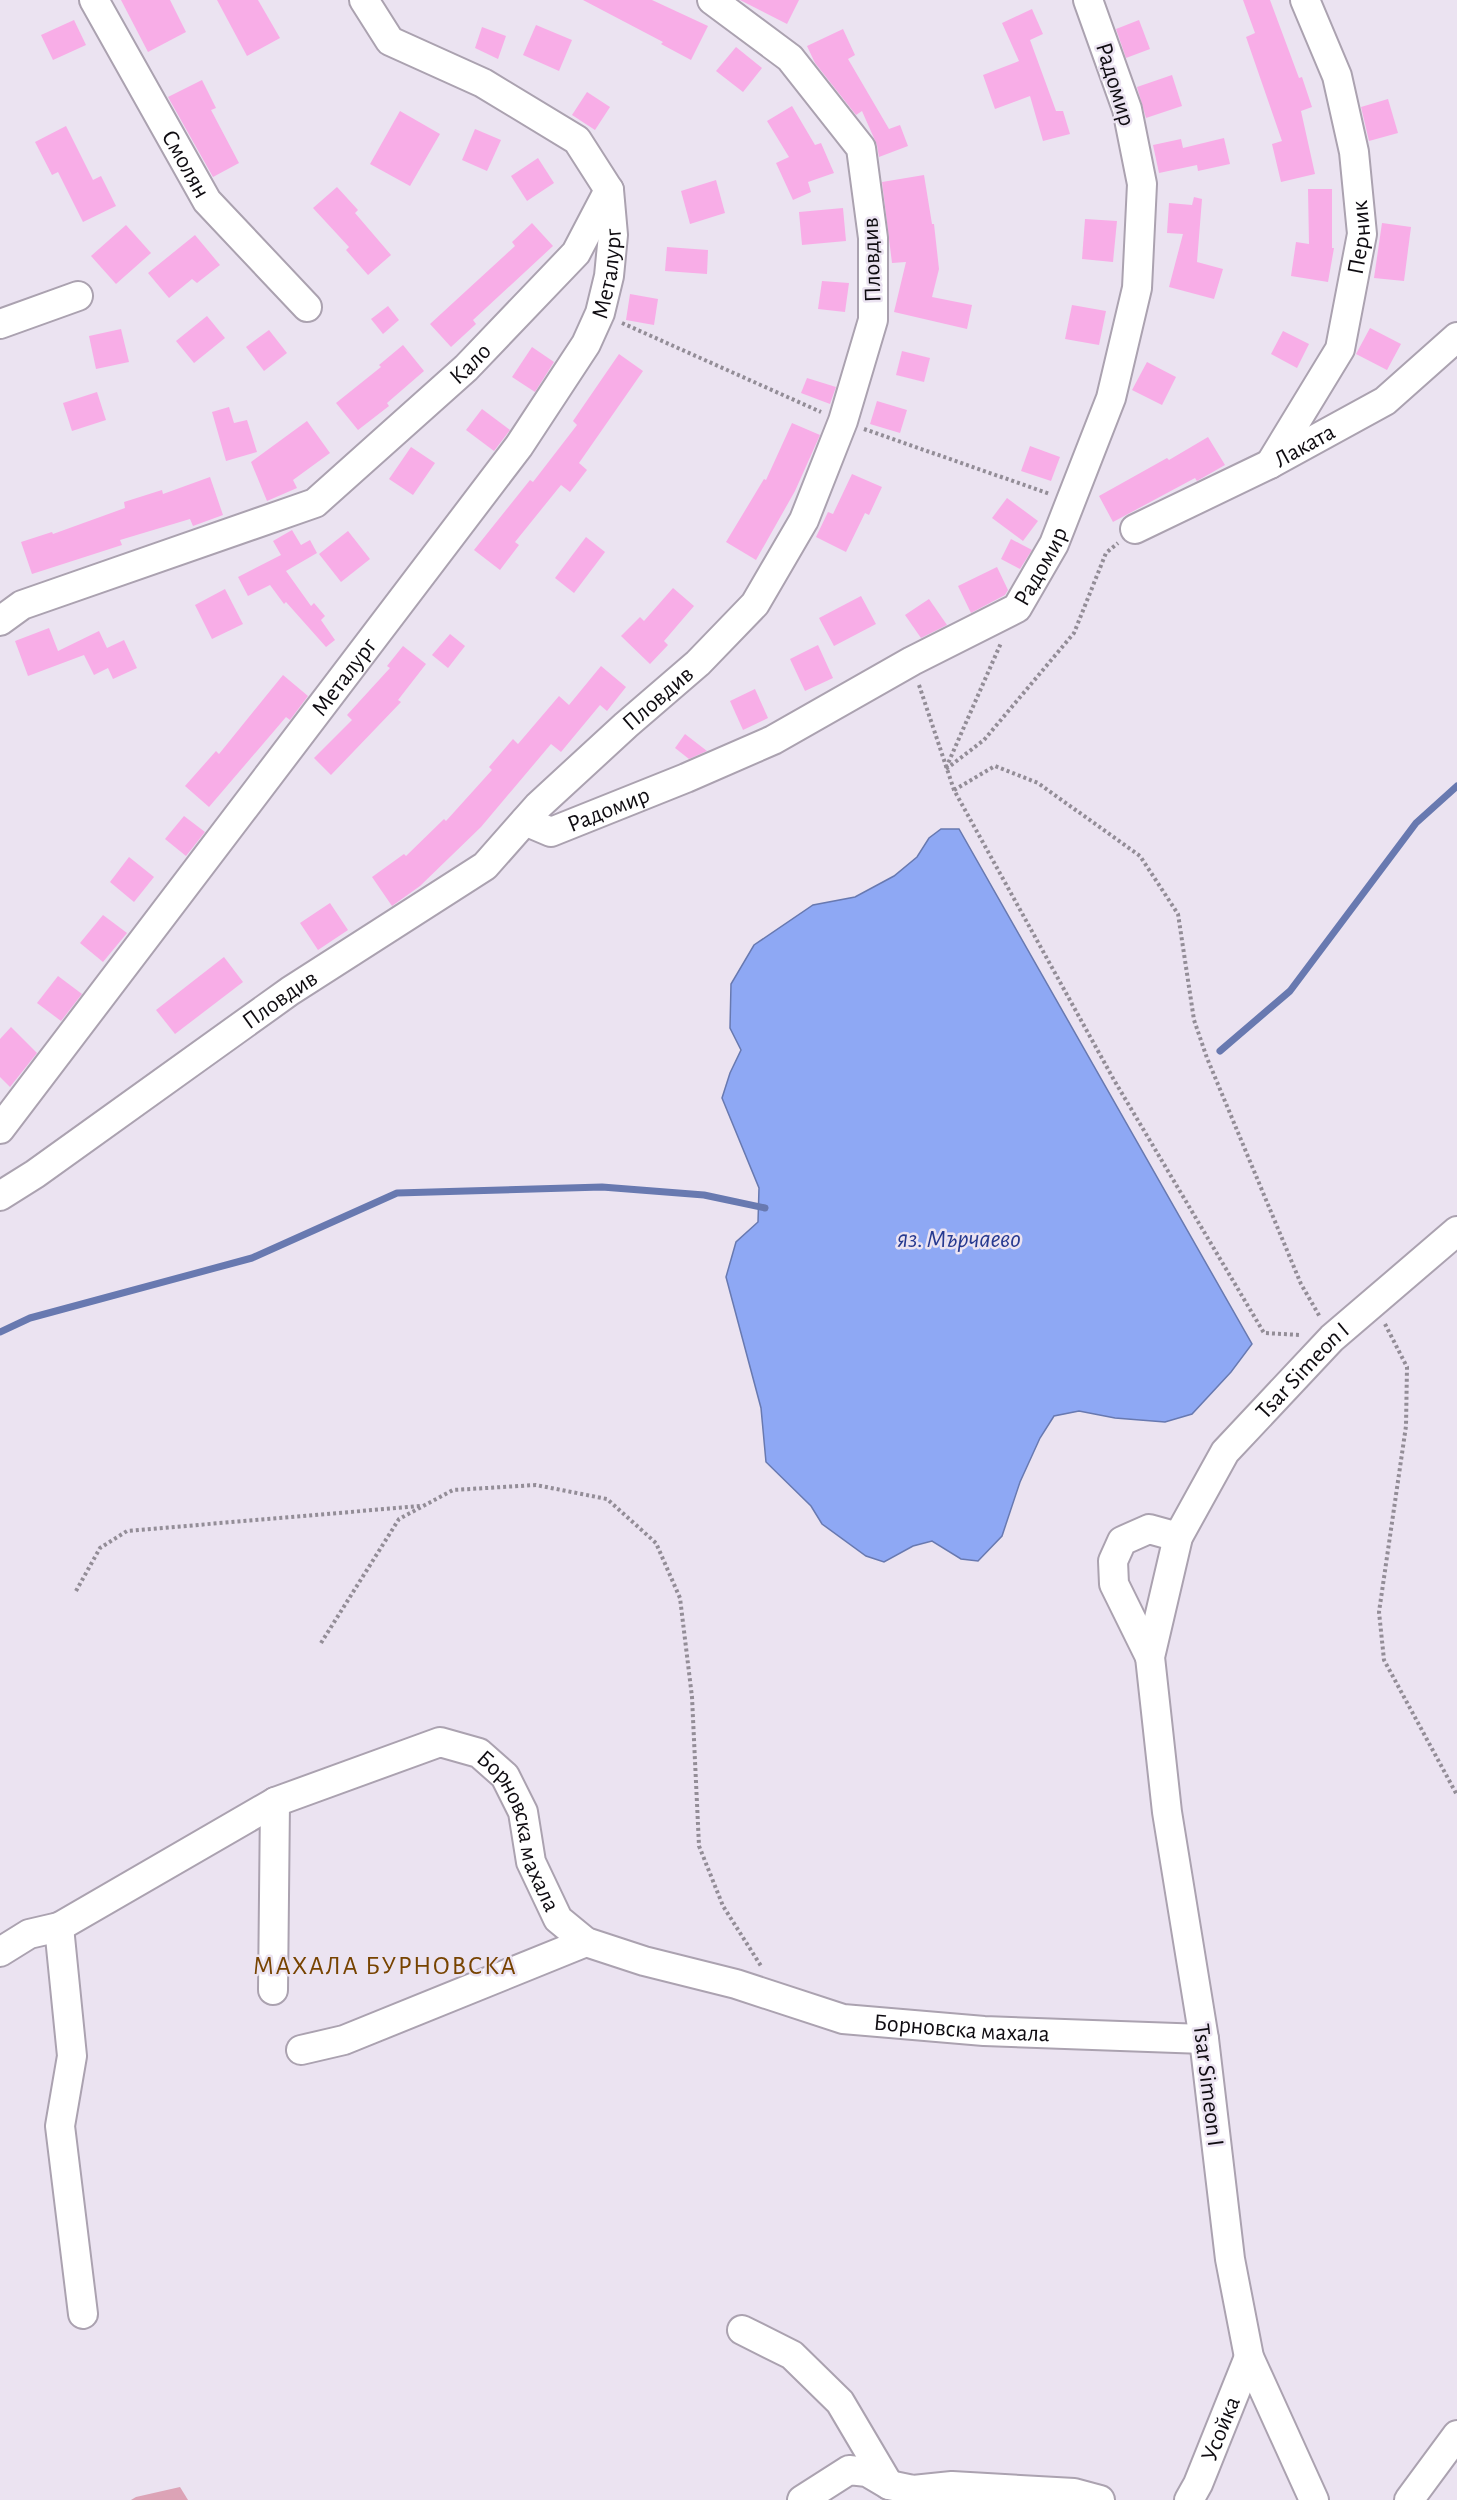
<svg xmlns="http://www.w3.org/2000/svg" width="1457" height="2500" font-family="'Alegreya Sans',sans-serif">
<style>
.green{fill:#dca3b6}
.water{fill:#8ea8f4;stroke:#6879b0;stroke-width:1.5}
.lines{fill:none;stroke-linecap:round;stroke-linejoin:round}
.stream{stroke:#6879b0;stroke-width:7}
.building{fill:#f8ade7}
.minor-casing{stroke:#aba2b0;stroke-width:32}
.path{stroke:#938d97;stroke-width:4;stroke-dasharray:3 3;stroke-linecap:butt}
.minor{stroke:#fff;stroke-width:28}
.labels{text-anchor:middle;stroke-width:5;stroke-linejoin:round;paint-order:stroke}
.street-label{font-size:24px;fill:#0f0c11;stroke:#ebe3f1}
.water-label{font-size:26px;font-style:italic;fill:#273a90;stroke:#ebe3f1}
.neighbourhood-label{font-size:26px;letter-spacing:1.5px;fill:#774300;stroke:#ebe3f1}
</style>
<rect width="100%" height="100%" fill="#ebe3f1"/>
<!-- green -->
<polygon class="green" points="180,2487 188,2500 131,2500 136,2497"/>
<!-- water -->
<polygon class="water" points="941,829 959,829 1252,1344 1231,1372 1192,1414 1165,1422 1115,1418 1079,1411 1054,1416 1040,1438 1020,1482 1002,1536 978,1561 961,1559 932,1541 913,1546 884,1562 866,1556 822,1524 811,1506 766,1462 761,1408 726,1277 736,1242 758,1222 759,1188 722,1098 730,1073 741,1050 730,1028 731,984 754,945 813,905 855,897 894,876 917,857 929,838"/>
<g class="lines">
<!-- stream -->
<g class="stream">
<polyline points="1220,1051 1290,991 1416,823 1457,786"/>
<polyline points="0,1332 30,1318 252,1258 397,1193 602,1187 704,1195 765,1208"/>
</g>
</g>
<!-- building -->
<g class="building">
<polygon points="121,0 170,0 186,32 148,52"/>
<polygon points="217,0 258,0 280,38 247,56"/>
<polygon points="583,0 652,0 708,26 691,60 661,44 663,42"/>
<polygon points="740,0 799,0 787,24"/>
<polygon points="1243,0 1270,0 1299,78 1302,77 1312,107 1301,111 1315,174 1281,182 1272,144 1282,141 1246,37 1255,33"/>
<polygon points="1032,9 1043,34 1030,40 1056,111 1063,111 1070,134 1043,141 1030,96 995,109 983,75 1019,61 1002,23"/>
<polygon points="74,20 86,45 53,60 41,35"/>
<polygon points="1139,20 1150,49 1126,58 1116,29"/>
<polygon points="536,25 572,40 559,71 523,55"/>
<polygon points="482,27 506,36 498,59 475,48"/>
<polygon points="843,29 855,55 848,59 889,129 900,125 908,146 879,157 877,145 862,111 856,115 815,63 807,46"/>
<polygon points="736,47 762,68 743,92 716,71"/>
<polygon points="1172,75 1182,106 1146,118 1137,87"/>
<polygon points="202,80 216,108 211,110 239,163 213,177 168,97"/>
<polygon points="587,92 610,107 595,130 572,115"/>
<polygon points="1388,99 1398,133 1369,141 1361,107"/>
<polygon points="792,106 815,145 821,143 834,173 808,182 811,192 793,200 776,163 789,157 767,121"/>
<polygon points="400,111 440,134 410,186 370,164"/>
<polygon points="66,126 93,180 101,176 116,206 83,222 58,172 52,175 35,142"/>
<polygon points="475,129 501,140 487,171 462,160"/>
<polygon points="1224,138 1230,164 1198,171 1197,165 1159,173 1153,145 1181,139 1183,148"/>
<polygon points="538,158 554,183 527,201 511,176"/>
<polygon points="924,175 932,224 934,224 939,269 932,297 972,305 967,329 894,312 906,262 892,263 882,182"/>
<polygon points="716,180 725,213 690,224 681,191"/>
<polygon points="337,187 358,210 355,213 391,255 368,275 346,250 349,247 313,208"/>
<polygon points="1308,189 1332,189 1332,248 1334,248 1328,282 1291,276 1296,242 1309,244"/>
<polygon points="1194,197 1202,199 1197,262 1223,269 1214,299 1169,287 1183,234 1167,233 1169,203 1192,205"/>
<polygon points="843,208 846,241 802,245 799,212"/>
<polygon points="1085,219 1117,221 1113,262 1082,259"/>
<polygon points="532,223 553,246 473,320 476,324 451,347 430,324 515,246 512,242"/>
<polygon points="1382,223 1411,227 1404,281 1374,278"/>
<polygon points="126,225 151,253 116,284 91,256"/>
<polygon points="195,235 220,265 197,283 192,279 169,298 148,273"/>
<polygon points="667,247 708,250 707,274 665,271"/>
<polygon points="822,281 849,283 845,312 818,309"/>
<polygon points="630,294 658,299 654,325 626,320"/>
<polygon points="1072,305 1106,311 1099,345 1065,339"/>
<polygon points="388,306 399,320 383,334 371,319"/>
<polygon points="207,316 225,338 194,363 176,341"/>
<polygon points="1370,328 1401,344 1387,370 1356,354"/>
<polygon points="121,329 129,362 96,369 89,336"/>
<polygon points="269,330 287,353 264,371 246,347"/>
<polygon points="1283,331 1309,344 1297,368 1271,354"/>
<polygon points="403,345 424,371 387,403 389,406 358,430 336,403 381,367 379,365"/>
<polygon points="532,347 554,362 535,392 512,377"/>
<polygon points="902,351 930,358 924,382 896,375"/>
<polygon points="619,354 643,371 579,463 587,470 570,492 561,485 515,542 519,545 500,570 474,550 530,480 533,482 577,425 573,421"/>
<polygon points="1147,362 1176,377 1162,405 1132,390"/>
<polygon points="807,378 836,387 830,404 801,393"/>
<polygon points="97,392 106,420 72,431 63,403"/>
<polygon points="877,401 907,410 900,433 870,424"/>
<polygon points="229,407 234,423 247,420 257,452 226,461 212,412"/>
<polygon points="482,409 510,430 494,451 466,430"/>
<polygon points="307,421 330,453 293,480 297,488 267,501 251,462"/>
<polygon points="792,423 820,435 795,491 756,560 726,542 764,479 766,480"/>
<polygon points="1208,437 1225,465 1197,481 1195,478 1113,522 1099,496 1167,458 1169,460"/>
<polygon points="1030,446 1060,457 1051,481 1021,471"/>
<polygon points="411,447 435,463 413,495 389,479"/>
<polygon points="852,474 882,487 869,515 865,513 846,552 816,537 828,512 833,514"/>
<polygon points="210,477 223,515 193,526 190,519 120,540 122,545 32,574 21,542 52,532 53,534 125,508 124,502 162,490 163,494"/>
<polygon points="1007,498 1038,521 1023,541 992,518"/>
<polygon points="292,530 301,545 310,540 317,553 286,571 311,606 314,603 325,616 321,620 335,640 326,647 286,602 284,604 270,585 248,596 238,577 281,555 273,541"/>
<polygon points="348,531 370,559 341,582 319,554"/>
<polygon points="586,537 605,552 574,593 555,578"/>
<polygon points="1011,539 1032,550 1020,569 1001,559"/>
<polygon points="997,567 1008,590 1005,595 971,613 958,586"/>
<polygon points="673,588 694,606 664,641 668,645 650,664 621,636 640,617 644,621"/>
<polygon points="225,589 243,624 212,639 195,605"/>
<polygon points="861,596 876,624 834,646 819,618"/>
<polygon points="929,599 947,625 921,638 905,615"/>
<polygon points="49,628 58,651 99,631 107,648 124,640 137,668 113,679 108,668 94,675 84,655 28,676 15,641"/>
<polygon points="450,634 465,646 448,668 432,655"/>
<polygon points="818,645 833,678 805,691 790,659"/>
<polygon points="403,646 426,664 398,700 401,702 331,775 314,758 352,720 347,715 390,668 387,666"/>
<polygon points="601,666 626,687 607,711 600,705 561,752 551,744 481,827 420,886 392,906 372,877 404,854 406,856 444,819 446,821 492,770 489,767 513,739 518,744 559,696 569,705"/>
<polygon points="283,675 308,696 290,720 286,717 209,807 185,786 216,751 219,754"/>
<polygon points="755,689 768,718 743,730 730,701"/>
<polygon points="685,734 707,751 689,759 675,748"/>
<polygon points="184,816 205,832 186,856 165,839"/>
<polygon points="129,857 154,877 134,902 110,882"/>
<polygon points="330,903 348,930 318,950 300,923"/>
<polygon points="103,915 127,933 103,962 80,943"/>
<polygon points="224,957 243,982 175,1034 156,1010"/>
<polygon points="58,976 82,994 61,1021 37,1003"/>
<polygon points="11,1027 37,1053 10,1087 0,1077 0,1039"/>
</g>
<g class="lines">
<defs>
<g id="minor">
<path id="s1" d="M94,0L207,201L307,307"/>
<polyline points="0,324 78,296"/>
<path id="s2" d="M1270,464L1340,349L1362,234L1354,152L1337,76L1305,0"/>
<path id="s3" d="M1135,529L1270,464L1385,401L1457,337"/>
<path id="s4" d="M0,621L22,605L315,503L466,368L576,253L609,190"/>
<path id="s5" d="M525,821L551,832L686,778L773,740L912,661L1017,608L1054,544L1111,398L1137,288L1142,184L1127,109L1088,0"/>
<path id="s6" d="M0,1129L519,446L586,344L600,313L609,276L613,235L609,190L577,140L483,83L390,41L364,0"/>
<path id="s7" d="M0,1196L35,1174L290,991L485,866L538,806L626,725L698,663L755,604L804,520L843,421L873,320V238L861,148L790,58L712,0"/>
<polyline points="1150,1657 1114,1584 1113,1561 1122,1541 1149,1529 1178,1537"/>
<polyline points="59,1927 72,2056 60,2126 83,2314"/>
<path id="s8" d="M0,1952L29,1934L59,1927L275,1802L440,1742L479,1753L505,1776L523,1812L531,1862L558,1919L586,1942L644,1961L736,1984L843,2019L984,2031L1204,2039"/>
<polyline points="273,1990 275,1802"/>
<polyline points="301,2050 344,2040 586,1942"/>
<polyline points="742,2330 792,2355 840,2402 889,2485"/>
<polyline points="802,2500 849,2470 867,2472 889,2485 913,2490 952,2486 1074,2493 1100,2500"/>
<path id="s9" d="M1189,2500L1198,2484L1249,2357"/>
<path id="s10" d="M1314,2500L1249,2357L1230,2259L1204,2039L1167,1812L1150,1657L1178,1537L1225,1452L1332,1338L1457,1231"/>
<polyline points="1409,2500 1457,2435"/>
</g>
</defs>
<!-- minor casing -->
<use href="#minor" class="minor-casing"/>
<!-- path -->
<g class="path">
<polyline points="622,323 821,412"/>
<polyline points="864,429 1050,494"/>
<polyline points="919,685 954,790 1114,1080 1264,1333 1301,1335"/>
<polyline points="946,768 1001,643"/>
<polyline points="946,769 984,740 1074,633 1106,553 1118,543"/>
<polyline points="954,790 995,766 1038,783 1140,856 1178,914 1194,1020 1207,1058 1301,1284 1320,1317"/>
<polyline points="1385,1324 1407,1367 1406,1426 1379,1612 1384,1660 1457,1795"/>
<polyline points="76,1591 100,1548 127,1531 420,1506"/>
<polyline points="321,1643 399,1519 453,1490 536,1485 607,1499 656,1543 680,1598 692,1697 699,1846 723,1906 761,1966"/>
</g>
<!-- minor -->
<use href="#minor" class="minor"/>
</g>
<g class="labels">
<!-- street labels -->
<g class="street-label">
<text transform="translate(1116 84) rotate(73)" y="8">Радомир</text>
<text dy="8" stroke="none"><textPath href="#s1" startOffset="188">Смолян</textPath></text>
<text dy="8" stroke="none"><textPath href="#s2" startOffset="248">Перник</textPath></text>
<text transform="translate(871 260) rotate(-92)" y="8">Пловдив</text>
<text dy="8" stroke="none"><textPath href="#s6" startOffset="1054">Металург</textPath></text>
<text dy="8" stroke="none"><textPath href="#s4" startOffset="546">Кало</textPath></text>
<text dy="8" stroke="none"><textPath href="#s3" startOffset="189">Лаката</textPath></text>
<text dy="8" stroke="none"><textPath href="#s5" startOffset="594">Радомир</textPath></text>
<text dy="8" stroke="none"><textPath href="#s6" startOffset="568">Металург</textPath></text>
<text dy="8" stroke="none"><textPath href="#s7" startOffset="828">Пловдив</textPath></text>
<text dy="8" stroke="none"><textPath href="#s5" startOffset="90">Радомир</textPath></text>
<text dy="8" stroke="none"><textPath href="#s7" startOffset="342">Пловдив</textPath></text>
<text dy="8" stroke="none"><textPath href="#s10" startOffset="1197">Tsar Simeon I</textPath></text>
<text dy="8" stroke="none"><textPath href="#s8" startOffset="621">Борновска махала</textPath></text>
<text dy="8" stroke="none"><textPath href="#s8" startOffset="1143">Борновска махала</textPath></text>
<text transform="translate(1209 2085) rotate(83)" y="8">Tsar Simeon I</text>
<text dy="8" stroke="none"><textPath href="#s9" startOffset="78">Усойка</textPath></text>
</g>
<!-- water labels -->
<g class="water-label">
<text x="959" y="1247">яз. Мърчаево</text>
</g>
<!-- neighbourhood labels -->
<g class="neighbourhood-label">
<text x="385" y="1974">МАХАЛА БУРНОВСКА</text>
</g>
</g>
</svg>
